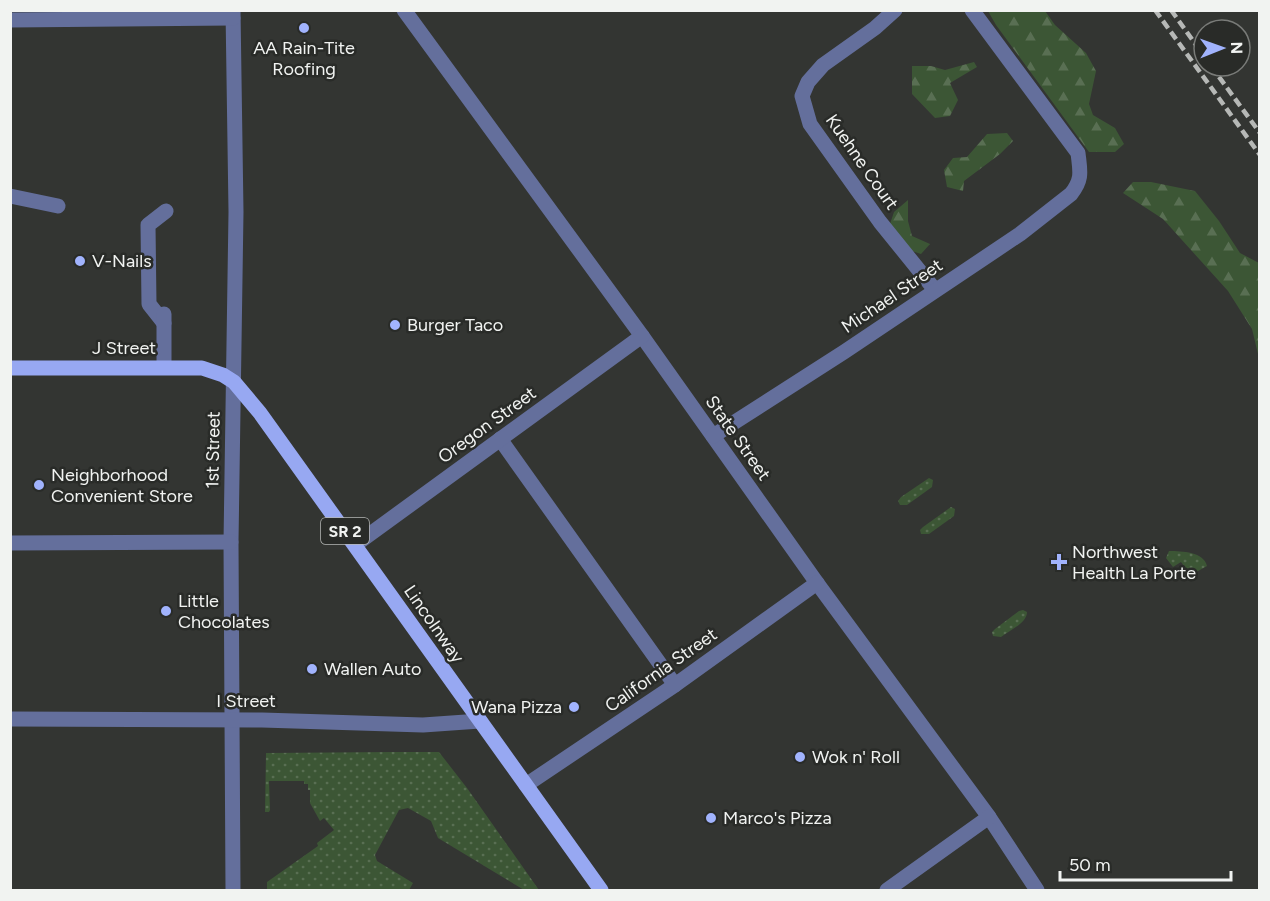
<svg xmlns="http://www.w3.org/2000/svg" width="1270" height="901" font-family="Figtree,sans-serif">
<style>
.grass{fill:url(#grass-dots)}
.forest{fill:url(#forest-firs)}
.lines{fill:none;stroke-linecap:round;stroke-linejoin:round}
.minor{stroke:#646f9c;stroke-width:15}
.major{stroke:#97a8f2;stroke-width:15}
.rail{stroke:#b6b8b6;stroke-width:4.5;stroke-dasharray:9 4.5;stroke-linecap:butt}
.poi-dot{fill:#a1b3fd;stroke:#292b28;stroke-width:2}
.labels{text-anchor:middle;stroke-width:5;stroke-linejoin:round;paint-order:stroke}
.shield{fill:#292b28;stroke:#b5b7b5;stroke-width:1.5}
.shield-label{font-size:16px;font-weight:bold;fill:#f1f3f1}
.poi-label{font-size:18px;fill:#f1f3f1;stroke:#292b28;text-anchor:start}
.street-label{font-size:18px;fill:#f1f3f1;stroke:#292b28}
</style>
<defs>
<pattern id="grass-dots" width="8" height="8" patternUnits="userSpaceOnUse" patternTransform="scale(1.5)"><rect width="8" height="8" fill="#3c5635"/><path d="M2 2h.1M6 6h.1" fill="none" stroke="#596f53" stroke-width="1.8" stroke-linecap="round"/></pattern>
<pattern id="forest-firs" width="22" height="20" patternUnits="userSpaceOnUse" patternTransform="scale(1.5)"><rect width="22" height="20" fill="#3c5635"/><path d="M5 1l3.5 6h-7zM16 11l3.5 6h-7z" fill="#596f53"/></pattern>
</defs>
<rect width="100%" height="100%" fill="#333532"/>
<!-- grass -->
<g class="grass">
<polygon points="929,478 933,480 932,487 907,505 900,505 898,501 901,497"/>
<polygon points="951,507 955,509 954,516 929,534 921,534 920,530 923,527"/>
<path d="M1169,551C1182,551 1204,552 1207,566L1191,575L1181,562L1173,567L1166,558Z"/>
<path d="M1023,610L1027,612C1027,623 1010,630 1001,637L993,636L992,632L995,629L1019,611Z"/>
<polygon points="393,752 439,752 467,788 539,890 524,890 438,838 431,821 408,808 399,810 375,855 377,861 413,883 409,890 267,890 267,882 318,846 317,843 334,830 324,818 320,821 310,803 310,790 308,790 308,784 304,784 304,781 269,781 270,810 269,812 265,812 266,753"/>
</g>
<!-- forest -->
<g class="forest">
<polygon points="988,11 1045,11 1055,25 1086,53 1096,71 1089,104 1093,115 1115,128 1124,144 1115,152 1089,152 996,25"/>
<polygon points="974,62 977,67 950,83 958,100 950,116 935,118 912,94 912,66 931,66 945,70"/>
<polygon points="1007,133 1013,141 1000,154 964,181 963,191 947,187 944,170 953,158 967,157 987,134"/>
<polygon points="1133,182 1151,182 1195,191 1219,221 1240,253 1259,263 1259,358 1252,329 1228,291 1163,219 1123,193"/>
<polygon points="908,200 908,221 912,236 930,244 921,254 906,249 889,227 894,212"/>
</g>
<g class="lines">
<!-- minor -->
<g class="minor">
<polyline points="233,10 236,212 231,542 233,890"/>
<polyline points="404,10 642,336 817,583 989,817 1037,890"/>
<polyline points="895,10 875,28 823,65 808,82 802,96 810,124 880,222 935,290"/>
<polyline points="10,20 233,18"/>
<polyline points="10,196 58,206"/>
<polyline points="164,323 149,304 148,225 166,211"/>
<polyline points="164,367 164,314"/>
<path d="M713,436L844,352L1020,234L1071,194C1083,179 1080,171 1078,153L972,10"/>
<polyline points="500,439 675,685"/>
<polyline points="10,543 231,542"/>
<polyline points="355,545 642,336"/>
<polyline points="10,719 262,720 423,725 480,721"/>
<polyline points="526,785 675,685 817,583"/>
<polyline points="887,890 989,817"/>
</g>
<!-- major -->
<polyline class="major" points="10,368 202,368 223,375 234,382 260,413 601,890"/>
<!-- rail -->
<g class="rail">
<polyline points="1155,10 1260,155"/>
<polyline points="1171,10 1204,56"/>
<polyline points="1211,66 1260,133"/>
</g>
</g>
<!-- markers -->
<g class="poi-dot">
<circle cx="304" cy="28" r="6"/>
<circle cx="80" cy="261" r="6"/>
<circle cx="395" cy="325" r="6"/>
<circle cx="39" cy="485" r="6"/>
<path d="M1056 553h6v6h6v6h-6v6h-6v-6h-6v-6h6z"/>
<circle cx="166" cy="611" r="6"/>
<circle cx="312" cy="669" r="6"/>
<circle cx="574" cy="707" r="6"/>
<circle cx="800" cy="757" r="6"/>
<circle cx="711" cy="818" r="6"/>
</g>
<g class="labels">
<!-- shield labels -->
<rect class="shield" x="321" y="518" width="48" height="26" rx="4.5"/>
<g class="shield-label">
<text x="345" y="537">SR 2</text>
</g>
<!-- poi labels -->
<g class="poi-label">
<text x="304" y="54" text-anchor="middle">AA Rain-Tite<tspan x="304" dy="21">Roofing</tspan></text>
<text x="92" y="267">V-Nails</text>
<text x="407" y="331">Burger Taco</text>
<text x="51" y="481">Neighborhood<tspan x="51" dy="21">Convenient Store</tspan></text>
<text x="1072" y="558">Northwest<tspan x="1072" dy="21">Health La Porte</tspan></text>
<text x="178" y="607">Little<tspan x="178" dy="21">Chocolates</tspan></text>
<text x="324" y="675">Wallen Auto</text>
<text x="562" y="713" text-anchor="end">Wana Pizza</text>
<text x="812" y="763">Wok n' Roll</text>
<text x="723" y="824">Marco's Pizza</text>
</g>
<!-- street labels -->
<g class="street-label">
<text transform="translate(862 162) rotate(55)" y="6">Kuehne Court</text>
<text transform="translate(892 296) rotate(-34)" y="6">Michael Street</text>
<text x="124" y="354">J Street</text>
<text transform="translate(487 425) rotate(-36)" y="6">Oregon Street</text>
<text transform="translate(738 438) rotate(55)" y="6">State Street</text>
<text transform="translate(213 450) rotate(-89)" y="6">1st Street</text>
<text transform="translate(434 624) rotate(55)" y="6">Lincolnway</text>
<text transform="translate(661 670) rotate(-35)" y="6">California Street</text>
<text x="246" y="707">I Street</text>
</g>
</g>
<!-- border -->
<rect width="1270" height="901" fill="none" stroke="#f1f3f1" stroke-width="24"/>
<!-- north arrow -->
<g transform="translate(1222 48) rotate(89)"><circle r="28" fill="#292b28" stroke="#797b78" stroke-width="1.5"/>
<path d="M0-4.5L10 22L0 15L-10 22Z" fill="#a1b3fd"/>
<text y="-9" font-size="16" font-weight="bold" text-anchor="middle" fill="#f1f3f1">N</text>
</g>
<!-- scale -->
<path d="M1060 871v9h171v-9" fill="none" stroke="#f1f3f1" stroke-width="3"/>
<text x="1069" y="871" font-size="18" fill="#f1f3f1" stroke="#292b28" stroke-width="4.5" paint-order="stroke">50 m</text>
</svg>
